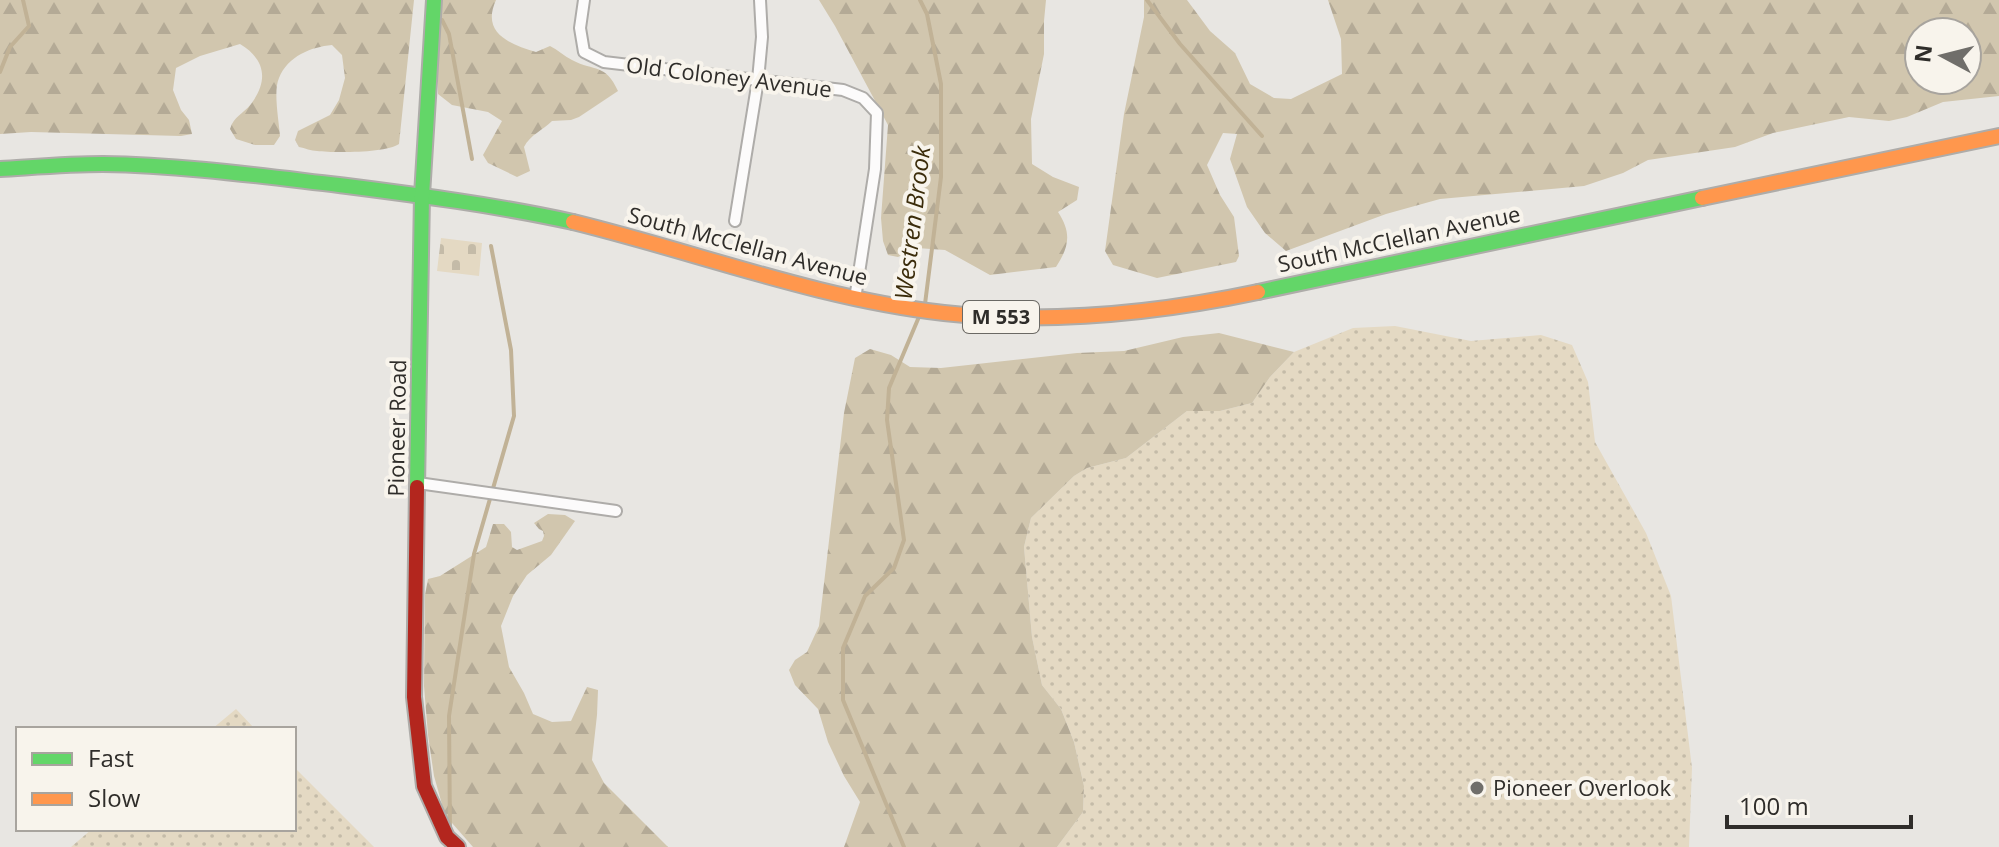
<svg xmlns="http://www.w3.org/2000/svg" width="1999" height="847" font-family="'Open Sans',sans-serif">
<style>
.grass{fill:url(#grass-dots)}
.forest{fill:url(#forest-firs);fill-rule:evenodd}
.cemetery{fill:url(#cemetery-stones)}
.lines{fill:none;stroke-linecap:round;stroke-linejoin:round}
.stream{stroke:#c1b296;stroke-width:4}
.street-casing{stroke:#aeaca9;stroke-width:14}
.fast-casing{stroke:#aeaca9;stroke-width:18}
.slow-casing{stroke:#aeaca9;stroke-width:18}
.jam-casing{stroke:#aeaca9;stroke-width:18}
.street{stroke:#fcfbfb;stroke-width:10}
.fast{stroke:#63d668;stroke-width:14}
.slow{stroke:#ff974d;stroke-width:14}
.jam{stroke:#b3261e;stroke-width:14}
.poi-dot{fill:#706e6a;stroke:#f8f4ec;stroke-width:3}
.labels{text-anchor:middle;stroke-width:8;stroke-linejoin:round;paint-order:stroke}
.shield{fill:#f8f4ec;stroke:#6b6964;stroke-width:2}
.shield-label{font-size:20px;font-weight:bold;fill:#2f2d2a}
.street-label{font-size:22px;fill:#2f2d2a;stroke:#f8f4ec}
.poi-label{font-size:22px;fill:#2f2d2a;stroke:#f8f4ec;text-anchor:start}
.water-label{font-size:24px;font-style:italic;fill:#3b2c0b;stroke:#f8f4ec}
</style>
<defs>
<pattern id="grass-dots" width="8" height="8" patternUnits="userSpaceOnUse" patternTransform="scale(2)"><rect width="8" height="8" fill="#e4d9c3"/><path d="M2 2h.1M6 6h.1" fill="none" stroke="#c4bba8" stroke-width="1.8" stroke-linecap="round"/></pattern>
<pattern id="forest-firs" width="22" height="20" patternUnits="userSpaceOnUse" patternTransform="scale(2)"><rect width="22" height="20" fill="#d1c6ae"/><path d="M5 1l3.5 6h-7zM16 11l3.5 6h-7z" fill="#b4aa96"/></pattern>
<pattern id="cemetery-stones" width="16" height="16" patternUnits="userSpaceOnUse" patternTransform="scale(2)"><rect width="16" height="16" fill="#e4d9c3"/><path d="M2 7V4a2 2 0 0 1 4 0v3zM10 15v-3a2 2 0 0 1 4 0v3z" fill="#c4bba8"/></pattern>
</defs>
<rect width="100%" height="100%" fill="#e8e6e2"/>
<!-- grass -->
<g class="grass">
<polygon points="1395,326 1471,341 1541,335 1572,345 1588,382 1595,442 1646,533 1671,596 1692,768 1689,847 1057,847 1083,812 1084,786 1074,742 1061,709 1042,685 1032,637 1024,547 1031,518 1074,476 1087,468 1126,458 1187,411 1220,411 1252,403 1270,377 1294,352 1353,328"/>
<polygon points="236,709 255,729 212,729"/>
<polygon points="294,767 374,847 71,847 92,829 294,829"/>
</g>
<!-- forest -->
<g class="forest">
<path d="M0,0H414L399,144C387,153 334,153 317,151C311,151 305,148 299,147L295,140L298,131L330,115L339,100L345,78L342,55L332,45C311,47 288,56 279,78C273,91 279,121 280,136L274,145H255L236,139L230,129C234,116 243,114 251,104C269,80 265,59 240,44L200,56L176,68L173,90L181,110L189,120L192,134L181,136L31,132L0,134Z"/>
<path d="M441,0H496C481,33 509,44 536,52L550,46C558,50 564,56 572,60C595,72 605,63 618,91L579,117L571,120L552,121C543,130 530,135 524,147L530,171L517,177L488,163L483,155L502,121L488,112L452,105L438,94L437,39Z"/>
<path d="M819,0H1046L1044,21V54L1031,119L1032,164L1053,177L1079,187L1077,200L1058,212C1072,233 1069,247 1056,267L990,275L945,250L917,248L898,257L888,255L883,241L881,218L888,125L835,26Z"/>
<path d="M1144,0H1187L1210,31L1235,53L1250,84L1274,98L1291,99L1342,74L1341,39L1328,0H1999V96L1943,102L1907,117L1889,121L1849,117L1773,133L1735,147L1648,160L1623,173L1584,186L1440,199L1386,214L1286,251L1265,233L1247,207L1230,159L1237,134L1223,133L1207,165L1220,195L1234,217L1239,256L1236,262L1157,278L1113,265L1105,251L1124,114L1144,17ZM1967,32V80H1919V32Z"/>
<polygon points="1219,333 1294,352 1270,377 1252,403 1220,411 1187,411 1126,458 1087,468 1074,476 1031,518 1024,547 1032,637 1042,685 1061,709 1074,742 1084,786 1083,812 1057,847 844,847 860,802 844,776 828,742 818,709 795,685 789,670 795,660 807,652 819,626 844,413 855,358 870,349 891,355 910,367 941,368 1077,353 1124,351 1183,337"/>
<polygon points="548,514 565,515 575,521 551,555 527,575 513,596 501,626 509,667 524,693 533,714 552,722 571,721 587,687 598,690 597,715 592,760 604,783 668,847 473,847 445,815 434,776 428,735 424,686 425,595 428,579 440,576 486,547 493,524 504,524 511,532 512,547 517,550 542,541 544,536 543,531 539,529 534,523"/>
</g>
<!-- cemetery -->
<polygon class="cemetery" points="441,238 482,243 479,276 437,271"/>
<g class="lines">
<!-- stream -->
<g class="stream">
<polyline points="920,0 927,14 941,84 941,177 925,304"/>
<polyline points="1147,0 1180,44 1262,136"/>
<polyline points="442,20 449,34 472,159"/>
<polyline points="0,72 10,47 29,26 23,0"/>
<polyline points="450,833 449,716 474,554 514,416 511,350 491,246"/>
<polyline points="904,847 843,700 843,648 865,596 894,568 904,540 887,420 889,388 921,312"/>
</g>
<defs>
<g id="street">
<polyline points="584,0 580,28 584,52 604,62 843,90 863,98 877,113 875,169 855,299"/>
<polyline points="735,221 758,80 762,37 760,0"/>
<polyline points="418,483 616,511"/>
</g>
<g id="fast">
<path d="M0,169C34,167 69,164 103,164C182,165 261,176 339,185C417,195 496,205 573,222"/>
<polyline points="1258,292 1702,198"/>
<polyline points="417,487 422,195 434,0"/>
</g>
<g id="slow">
<polyline points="1702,198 1999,136"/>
<path d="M573,222C696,252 818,299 944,313C1050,324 1154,314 1258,292"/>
</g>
<polyline id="jam" points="417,487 414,697 424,786 447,837 458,847"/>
</defs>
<!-- street casing -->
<use href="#street" class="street-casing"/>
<!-- fast casing -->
<use href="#fast" class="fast-casing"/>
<!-- slow casing -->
<use href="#slow" class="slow-casing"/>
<!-- jam casing -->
<use href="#jam" class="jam-casing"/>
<!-- street -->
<use href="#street" class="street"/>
<!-- fast -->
<use href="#fast" class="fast"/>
<!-- slow -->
<use href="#slow" class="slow"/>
<!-- jam -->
<use href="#jam" class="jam"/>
</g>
<!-- markers -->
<circle class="poi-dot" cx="1477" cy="788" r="8"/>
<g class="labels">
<!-- shield labels -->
<rect class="shield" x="963" y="301" width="76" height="32" rx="6"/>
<g class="shield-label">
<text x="1001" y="324">M 553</text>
</g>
<!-- street labels -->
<g class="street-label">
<text transform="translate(729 77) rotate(7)" y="8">Old Coloney Avenue</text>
<text transform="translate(1399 239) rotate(-12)" y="8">South McClellan Avenue</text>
<text transform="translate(748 246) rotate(15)" y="8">South McClellan Avenue</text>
<text transform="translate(397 428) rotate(-89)" y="8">Pioneer Road</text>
</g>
<!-- poi labels -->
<g class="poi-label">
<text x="1493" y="796">Pioneer Overlook</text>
</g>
<!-- water labels -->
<g class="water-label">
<text transform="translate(913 223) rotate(-83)" y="8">Westren Brook</text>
</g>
</g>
<!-- legend -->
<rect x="16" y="727" width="280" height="104" fill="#f8f4ec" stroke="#a8a49e" stroke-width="2"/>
<rect x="32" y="753" width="40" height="12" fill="#63d668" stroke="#a8a49e" stroke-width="2"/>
<text x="88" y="767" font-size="24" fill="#2f2d2a">Fast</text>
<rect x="32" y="793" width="40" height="12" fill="#ff974d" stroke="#a8a49e" stroke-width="2"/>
<text x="88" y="807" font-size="24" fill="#2f2d2a">Slow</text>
<!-- north arrow -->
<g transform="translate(1943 56) rotate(277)"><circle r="38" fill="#f8f4ec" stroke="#a8a49e" stroke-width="2"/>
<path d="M0-6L14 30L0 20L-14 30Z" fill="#706e6a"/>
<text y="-12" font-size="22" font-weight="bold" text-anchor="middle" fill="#2f2d2a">N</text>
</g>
<!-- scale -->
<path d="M1727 815v12h184v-12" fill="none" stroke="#2f2d2a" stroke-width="4"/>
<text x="1739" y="815" font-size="24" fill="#2f2d2a" stroke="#f8f4ec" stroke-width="6" paint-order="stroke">100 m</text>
</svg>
